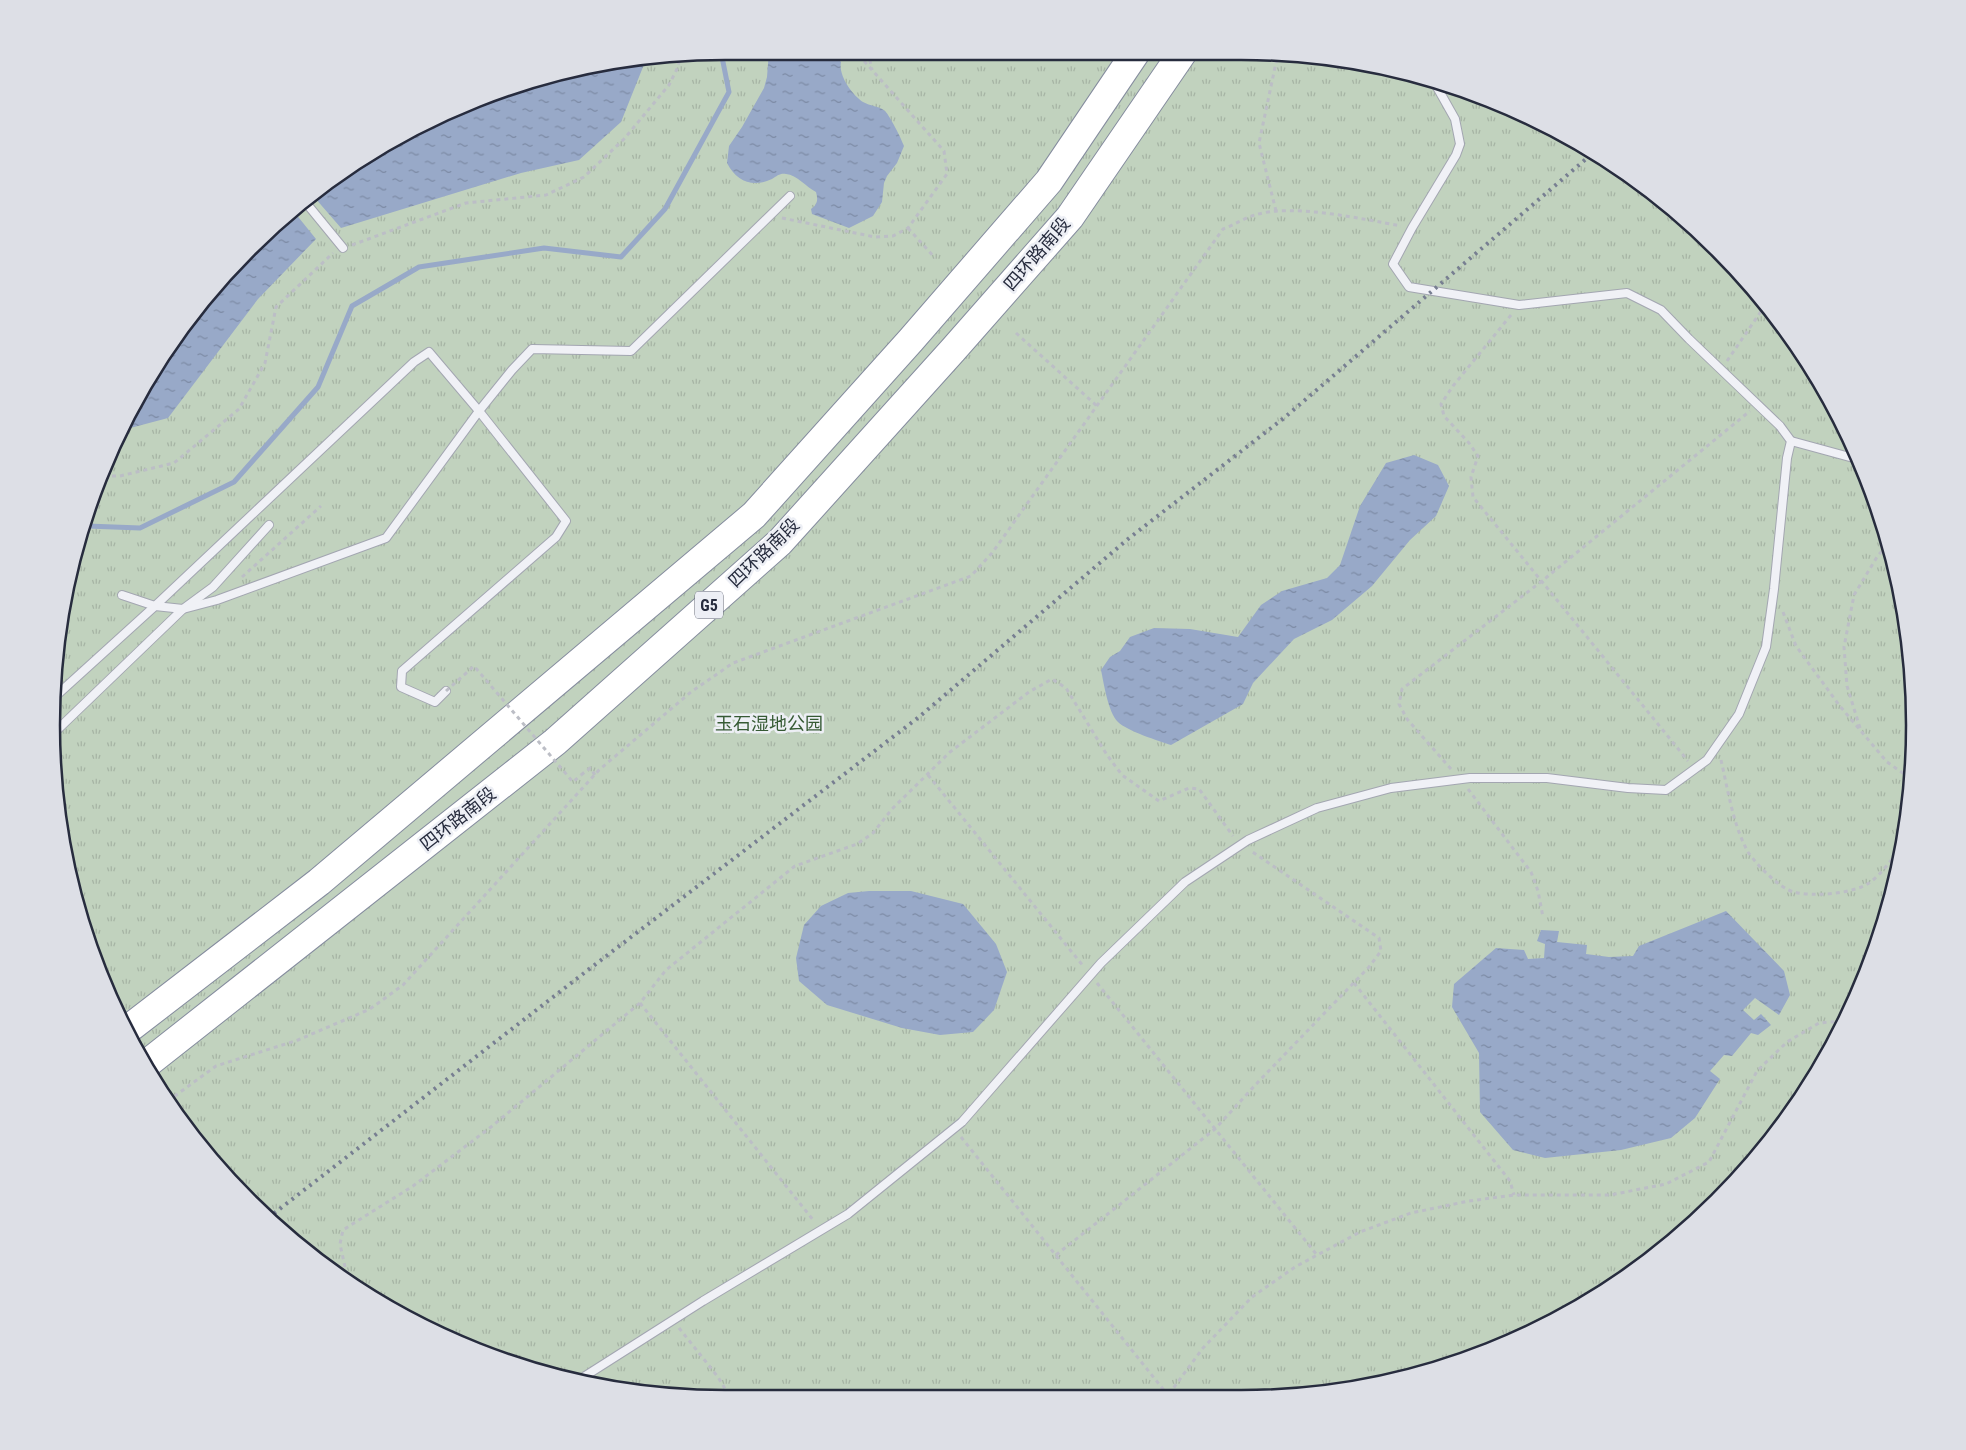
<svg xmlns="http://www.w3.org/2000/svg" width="1966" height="1450" font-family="'Roboto Condensed','Noto Sans SC',sans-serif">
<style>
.grass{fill:url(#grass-tufts)}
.water{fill:url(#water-ripples)}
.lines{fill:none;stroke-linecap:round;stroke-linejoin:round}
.stream{stroke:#98a9c8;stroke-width:5}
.service-casing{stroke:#a3a6b1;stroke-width:10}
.motorway-casing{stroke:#858c9e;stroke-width:30}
.path{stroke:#bcbec6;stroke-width:3;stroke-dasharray:4 4;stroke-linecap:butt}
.service{stroke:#f0f1f6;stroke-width:8}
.motorway{stroke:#fff;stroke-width:28}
.rail{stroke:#777e91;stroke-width:4;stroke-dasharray:2.5 5;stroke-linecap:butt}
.path-bridge{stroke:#bcbec6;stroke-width:3;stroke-dasharray:4 4;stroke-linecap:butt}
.labels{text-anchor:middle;stroke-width:5;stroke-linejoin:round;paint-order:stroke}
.shield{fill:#edeff5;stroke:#626675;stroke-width:1}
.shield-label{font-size:16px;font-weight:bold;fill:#272c3e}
.street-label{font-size:18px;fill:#272c3e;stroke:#edeff5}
.park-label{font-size:18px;fill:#365a34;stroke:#edeff5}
.rim{fill:none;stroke:#272c3e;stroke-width:2.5}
</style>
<defs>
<pattern id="grass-tufts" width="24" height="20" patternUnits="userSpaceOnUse" patternTransform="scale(1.25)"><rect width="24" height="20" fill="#c1d2be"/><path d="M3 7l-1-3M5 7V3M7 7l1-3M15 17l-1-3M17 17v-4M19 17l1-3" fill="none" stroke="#a6b4a4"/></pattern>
<pattern id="water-ripples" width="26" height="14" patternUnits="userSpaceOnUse" patternTransform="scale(1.25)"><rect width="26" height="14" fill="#98a9c8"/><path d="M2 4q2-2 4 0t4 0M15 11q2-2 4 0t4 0" fill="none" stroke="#7c8aa4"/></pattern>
</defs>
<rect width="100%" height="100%" fill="#dde0e7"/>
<!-- grass -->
<polygon class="grass" points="725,51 1285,53 1415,74 1499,103 1615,165 1717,248 1776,315 1845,427 1892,551 1913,681 1909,813 1879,942 1824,1062 1747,1169 1651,1260 1499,1347 1329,1393 681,1397 509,1363 388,1309 281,1232 190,1135 141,1062 87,942 53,769 64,594 121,427 165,350 248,249 388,142 550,74"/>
<!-- water -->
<g class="water">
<path d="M769,51H811L818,59L832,52L841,62C838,75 852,95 863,102C870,106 879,106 885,111C890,116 901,138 904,146L897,163L887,176L884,183L882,202L873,216L849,228L812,214L811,209C818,204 818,199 816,192C806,187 797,175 786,174C780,173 777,176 772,179C753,188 737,182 727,163L729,146L742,127L764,88L767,77Z"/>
<polygon points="645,62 621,122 579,160 521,173 341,228 315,198 388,142 550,74"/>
<polygon points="295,213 316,239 258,299 168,418 119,431 165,350 248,249"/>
<path d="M1414,455L1438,465L1449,486L1436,516L1410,540L1372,586L1332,620L1294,639L1253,683L1243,704L1171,745C1159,741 1127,731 1118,722C1108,712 1104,684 1101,670L1110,657L1120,651L1130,637L1154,628L1190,629L1238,637L1261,605L1282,591L1327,578L1340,565L1360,506L1386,463Z"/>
<polygon points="869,891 911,891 963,904 996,944 1007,972 994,1010 973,1032 940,1035 902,1028 827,1005 799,981 796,958 804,925 821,906 848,893"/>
<polygon points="1726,911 1784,971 1790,995 1779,1015 1755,998 1743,1010 1754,1020 1761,1014 1771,1025 1758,1035 1751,1033 1732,1056 1724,1055 1710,1071 1720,1079 1695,1118 1671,1138 1621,1150 1545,1158 1513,1150 1480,1112 1479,1053 1452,1007 1454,984 1496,948 1524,950 1528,959 1544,958 1545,944 1537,941 1541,930 1559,931 1557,942 1587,945 1586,954 1609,957 1633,956 1639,946"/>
</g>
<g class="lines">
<!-- stream -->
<polyline class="stream" points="87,526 140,528 234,482 318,387 352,306 419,267 544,248 621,257 665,209 729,92 721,52"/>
<defs>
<g id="service">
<polyline points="307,204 343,248"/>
<polyline points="1791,441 1857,459"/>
<polyline points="122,595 155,606 183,609 217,600 386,538 479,411 512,370 532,349 631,351 790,196"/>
<polyline points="58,694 155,606 414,362 429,352 479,411 566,521 556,537 402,671 401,687 435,702 446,691"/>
<polyline points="55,732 183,609 213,587 269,525"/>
<polyline points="582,1378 703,1301 848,1214 962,1122 1101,963 1185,882 1248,840 1317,808 1391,788 1470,778 1547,778 1628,788 1666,790 1707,760 1739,714 1766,647 1774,589 1787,458 1791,441 1780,426 1689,339 1661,310 1627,293 1519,305 1409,287 1393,264 1412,228 1456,155 1460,144 1455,119 1433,80"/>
</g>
<g id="motorway">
<polyline points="127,1030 319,882 754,515 911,340 1049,181 1136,52"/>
<polyline points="144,1066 555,742 780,542 953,350 1070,217 1183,52"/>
</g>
</defs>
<!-- service casing -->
<use href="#service" class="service-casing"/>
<!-- motorway casing -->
<use href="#motorway" class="motorway-casing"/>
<!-- path -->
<g class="path">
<polyline points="868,52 872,70"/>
<polyline points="1276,211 1259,143 1278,53"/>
<polyline points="782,218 875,237 893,236 908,228 947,174 944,151 856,52"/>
<polyline points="908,228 935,258"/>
<polyline points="352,245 466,203 546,195 584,177 624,139 669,85 678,67 680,57"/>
<polyline points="1511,315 1453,386 1441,404 1444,416 1469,443 1478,456 1471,477 1473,497 1688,761"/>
<polyline points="1016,333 1097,406"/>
<polyline points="1727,361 1766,304"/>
<polyline points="104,476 120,476 174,463 239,409 265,363 276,307 333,253"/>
<polyline points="242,577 321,506"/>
<polyline points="1783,612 1796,646 1839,705 1887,762 1910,778"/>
<polyline points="1860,728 1847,686 1844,647 1854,595 1877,557 1889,542"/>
<path d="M1721,760C1728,790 1733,825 1748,852C1756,864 1780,889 1794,892C1812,897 1853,894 1869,883C1882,874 1892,859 1901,846"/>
<polyline points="1451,769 1407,719 1399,704 1402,689 1542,581 1750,411"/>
<polyline points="581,775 590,768 595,775"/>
<polyline points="928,775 1084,967"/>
<polyline points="1468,789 1531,872 1538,891 1543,917"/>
<polyline points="1097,983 1317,1255"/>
<polyline points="1354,983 1510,1181 1514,1195"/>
<polyline points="640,1003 814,1221"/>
<path d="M168,1101L216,1066L298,1040L370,1009L403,985L599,770L691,692L733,663L971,576L992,553L1223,229C1234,225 1244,218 1255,215C1292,203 1362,219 1401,226"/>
<polyline points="961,1137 1167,1394"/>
<polyline points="1056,1255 1215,1129 1259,1081 1369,967 1381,951 1379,938 1251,851"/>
<polyline points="345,1267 340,1244 343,1230 413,1186 491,1127 640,1003 666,970 795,866 857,844 873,833 892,809 950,752 1029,692 1052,679 1066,688 1107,755 1122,775 1159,801 1189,788 1199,789 1233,836"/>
<polyline points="679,1328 718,1377 730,1397"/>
<polyline points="1169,1394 1203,1348 1252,1297 1295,1267 1360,1232 1411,1213 1469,1201 1514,1195 1610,1195 1666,1184 1709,1162 1757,1071 1787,1042 1819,1023 1843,1021"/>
</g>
<!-- service -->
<use href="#service" class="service"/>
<!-- motorway -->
<use href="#motorway" class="motorway"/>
<!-- rail -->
<polyline class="rail" points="268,1218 588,970 919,717 1128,539 1284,418 1593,153"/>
<!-- path-bridge -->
<polyline class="path-bridge" points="446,691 474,666 573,782 581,775"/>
</g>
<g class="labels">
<!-- shield labels -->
<rect class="shield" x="695" y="591.5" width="28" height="27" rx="4"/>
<g class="shield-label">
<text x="709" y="611">G5</text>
</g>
<!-- street labels -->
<g class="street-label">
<text transform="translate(1037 254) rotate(-49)" y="6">四环路南段</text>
<text transform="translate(764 553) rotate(-44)" y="6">四环路南段</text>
<text transform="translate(458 819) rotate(-38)" y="6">四环路南段</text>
</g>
<!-- park labels -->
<g class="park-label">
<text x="769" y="730">玉石湿地公园</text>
</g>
</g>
<!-- crop -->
<path d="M0 0H1966V1450H0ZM725 60H1241A665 665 0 0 1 1906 725V725A665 665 0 0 1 1241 1390H725A665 665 0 0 1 60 725V725A665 665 0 0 1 725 60Z" fill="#dddfe6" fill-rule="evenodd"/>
<path class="rim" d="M725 60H1241A665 665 0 0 1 1906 725V725A665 665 0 0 1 1241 1390H725A665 665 0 0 1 60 725V725A665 665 0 0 1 725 60Z"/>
</svg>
